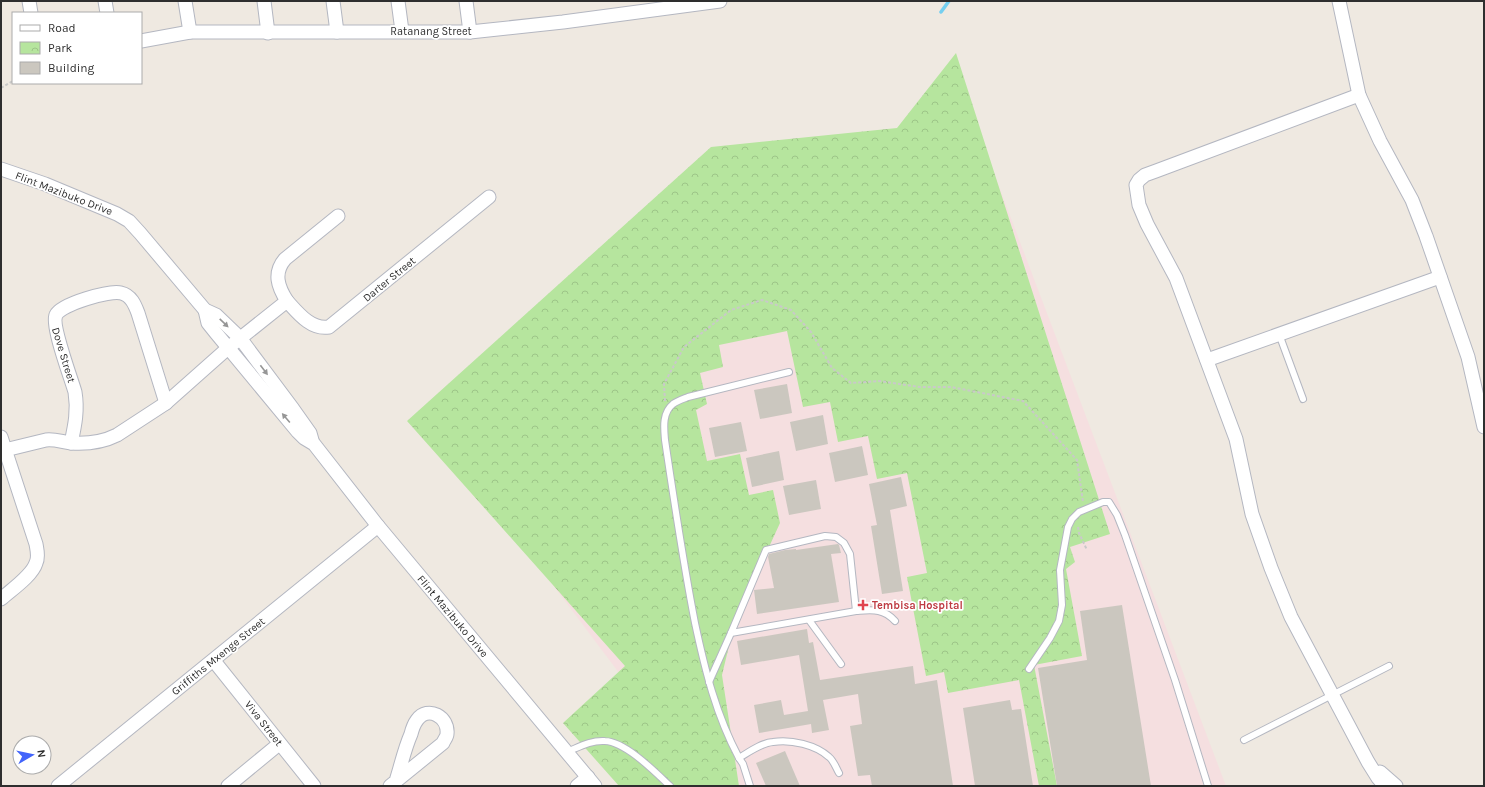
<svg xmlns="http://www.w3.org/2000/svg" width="1485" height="787" font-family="Karla,sans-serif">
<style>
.medical{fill:#f5dfe0}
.park{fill:url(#park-crowns)}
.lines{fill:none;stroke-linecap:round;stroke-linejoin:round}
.stream{stroke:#75cff0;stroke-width:3.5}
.building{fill:#cbc7bf}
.service-casing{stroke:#b4b7c1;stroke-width:8}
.minor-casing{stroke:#b4b7c1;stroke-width:15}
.path{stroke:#c9c9c9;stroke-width:2;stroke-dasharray:3 2;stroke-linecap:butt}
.service{stroke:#fff;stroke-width:6}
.minor{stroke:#fff;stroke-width:13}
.oneway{fill:#969696}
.health-dot{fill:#e0444e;stroke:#fff;stroke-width:1.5}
.labels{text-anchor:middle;stroke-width:3.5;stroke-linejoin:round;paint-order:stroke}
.street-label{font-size:11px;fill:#2e2e2e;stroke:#fff}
.health-label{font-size:11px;font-weight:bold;fill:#be3a42;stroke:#fff;text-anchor:start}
</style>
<defs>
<pattern id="park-crowns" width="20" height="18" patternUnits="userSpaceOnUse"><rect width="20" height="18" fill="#b6e59e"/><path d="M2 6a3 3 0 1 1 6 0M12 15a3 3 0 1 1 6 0" fill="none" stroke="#9dc588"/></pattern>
</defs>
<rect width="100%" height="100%" fill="#efe9e1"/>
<!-- medical -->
<polygon class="medical" points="981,139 1226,786 704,786 432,424"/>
<!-- park -->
<polygon class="park" points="956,53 1110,534 1070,547 1075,562 1066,569 1082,656 1034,665 1057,786 1039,786 1019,680 948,693 944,672 926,676 907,577 927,573 907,473 877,479 868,436 838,442 830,402 803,407 787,331 719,345 723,367 700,373 707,404 696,410 707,461 740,454 749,495 773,490 780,523 735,621 722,675 739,786 619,786 563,723 625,666 407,421 711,147 897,128"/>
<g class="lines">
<!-- stream -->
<polyline class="stream" points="941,12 949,1"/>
</g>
<!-- building -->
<g class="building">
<polygon points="787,384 792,413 760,419 754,390"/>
<polygon points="823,415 828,444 796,451 790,422"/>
<polygon points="741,422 747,451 715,457 709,428"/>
<polygon points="862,446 868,475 835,482 829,453"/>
<polygon points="779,451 784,480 752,487 746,458"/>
<polygon points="901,477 907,506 890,510 903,591 882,594 871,526 877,525 869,484"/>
<polygon points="816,480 821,509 789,515 783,486"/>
<polygon points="838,544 839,545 841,553 831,554 839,602 757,614 754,590 774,588 768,557 769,554 785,550 796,549 796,550"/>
<polygon points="1122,605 1151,786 1057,786 1038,668 1087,660 1080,611"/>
<polygon points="807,629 809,643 813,642 820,680 913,666 915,684 937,680 953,786 872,786 870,775 858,776 850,726 862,724 858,694 823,700 829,730 812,733 811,724 759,733 754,705 781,700 784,715 808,711 799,655 741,665 737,641"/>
<polygon points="1010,700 1012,710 1021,709 1033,786 975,786 963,708"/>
<polygon points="785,751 800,786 766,786 756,763"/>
</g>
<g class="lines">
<defs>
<g id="service">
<polyline points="1279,334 1303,399"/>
<polyline points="809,620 841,664"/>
<polyline points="731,633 766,550 825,536 836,537 844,543 850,554 856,611"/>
<polyline points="1029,669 1050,638 1059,621 1062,605 1060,570 1068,527 1072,519 1079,512 1103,502 1109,502 1117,515 1125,535 1175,680 1208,786"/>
<path d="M709,682L731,633L856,611C872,610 883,608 895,621"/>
<polyline points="1244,740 1389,666"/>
<path d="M567,752C579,747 591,740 605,741C626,742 655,772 670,786"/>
<path d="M739,758C716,715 705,670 695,623C683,562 674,501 665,440C664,428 662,413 673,404C677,401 683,399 688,397L789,372"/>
<path d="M750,786L743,764L739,758C749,752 761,743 773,742C791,739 816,745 829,757C834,761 836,768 839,773"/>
</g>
<g id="minor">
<polyline points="29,1 31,13"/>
<polyline points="105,1 107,13"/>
<polyline points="185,1 190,32"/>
<polyline points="264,1 268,33"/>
<polyline points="333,1 337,32"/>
<polyline points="398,1 402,31"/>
<polyline points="466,1 470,32"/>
<polyline points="1339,1 1359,95 1380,141 1412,200 1426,236 1468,357 1484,427"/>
<polyline points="141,41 190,32 470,32 563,22 720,1"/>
<polyline points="1359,95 1156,171 1145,175 1139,180 1136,185 1139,205 1147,224 1176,278 1236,439 1252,514 1271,568 1291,617 1368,762 1378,778 1385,786"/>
<polyline points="1,169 45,184 117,214 129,221 140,233 205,310 216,315 240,338 293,409 310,433 312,440"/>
<path d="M287,301C278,287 273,273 285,259L338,216"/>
<polyline points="205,310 208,323 216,333 298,432 304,438 314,444 378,526 595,786"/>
<polyline points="1207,360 1440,277"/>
<path d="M1,437L36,544C37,550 39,557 36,563C32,576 11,590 1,599"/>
<path d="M71,443C75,425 78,410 75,392C71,378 51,325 56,315C61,304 110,290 121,293C131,295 135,305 138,313L166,403"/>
<path d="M1,451L46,440C55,439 62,442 71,443C86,444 103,442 117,435L166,403L228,348L287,301C298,313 311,330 329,327L489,197"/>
<polyline points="214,661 314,786"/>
<polyline points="1380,772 1396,786"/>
<polyline points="58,786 378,526"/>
<polyline points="228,786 279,744"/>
<path d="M390,786L443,743C444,740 447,737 447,734C449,717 428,705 417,720C414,724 412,730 411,734C404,750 401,766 396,781"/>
<polyline points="577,786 588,777"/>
</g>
</defs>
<!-- service casing -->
<use href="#service" class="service-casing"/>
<!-- minor casing -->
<use href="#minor" class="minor-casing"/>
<!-- path -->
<g class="path">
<polyline points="1,88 13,81"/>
<polyline points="665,401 664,384 684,347 731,310 762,300 791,310 811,332 832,368 851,383 879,381 920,387 951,387 1023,401 1077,460 1083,502"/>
<polyline points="1078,527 1079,533 1087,550"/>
</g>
<!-- service -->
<use href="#service" class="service"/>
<!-- minor -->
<use href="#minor" class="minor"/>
</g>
<!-- one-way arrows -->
<defs><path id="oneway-solid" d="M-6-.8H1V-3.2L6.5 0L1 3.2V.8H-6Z"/></defs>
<g class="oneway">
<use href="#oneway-solid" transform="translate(224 323) rotate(44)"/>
<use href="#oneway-solid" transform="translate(264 370) rotate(53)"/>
<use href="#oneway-solid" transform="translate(286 418) rotate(-130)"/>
</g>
<!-- markers -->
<path class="health-dot" d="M861 599h4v4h4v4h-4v4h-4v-4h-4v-4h4z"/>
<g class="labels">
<!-- street labels -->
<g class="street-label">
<text x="431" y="35">Ratanang Street</text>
<text transform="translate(64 193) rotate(21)" y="4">Flint Mazibuko Drive</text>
<text transform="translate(389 279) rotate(-39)" y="4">Darter Street</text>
<text transform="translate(64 355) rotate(73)" y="4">Dove Street</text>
<text transform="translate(453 616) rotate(50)" y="4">Flint Mazibuko Drive</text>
<text transform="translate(218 656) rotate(-39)" y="4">Griffiths Mxenge Street</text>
<text transform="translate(264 723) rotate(52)" y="4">Viva Street</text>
</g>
<!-- health labels -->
<g class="health-label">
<text x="872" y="609">Tembisa Hospital</text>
</g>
</g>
<!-- border -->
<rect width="1485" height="787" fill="none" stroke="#2e2e2e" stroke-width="4"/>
<!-- legend -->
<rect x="12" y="12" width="130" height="72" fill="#ffffff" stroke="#ababab"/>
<rect x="20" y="25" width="20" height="6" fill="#ffffff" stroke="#ababab"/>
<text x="48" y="32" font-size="12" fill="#2e2e2e">Road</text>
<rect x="20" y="42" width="20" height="12" fill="url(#park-crowns)" stroke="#ababab"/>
<text x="48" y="52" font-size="12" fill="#2e2e2e">Park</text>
<rect x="20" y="62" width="20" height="12" fill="#cbc7bf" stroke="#ababab"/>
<text x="48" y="72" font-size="12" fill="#2e2e2e">Building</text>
<!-- north arrow -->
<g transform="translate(32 755) rotate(81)"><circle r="19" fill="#ffffff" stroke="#ababab"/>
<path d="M0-3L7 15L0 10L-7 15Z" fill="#4264fb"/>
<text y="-6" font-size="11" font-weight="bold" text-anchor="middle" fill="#2e2e2e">N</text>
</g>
</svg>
